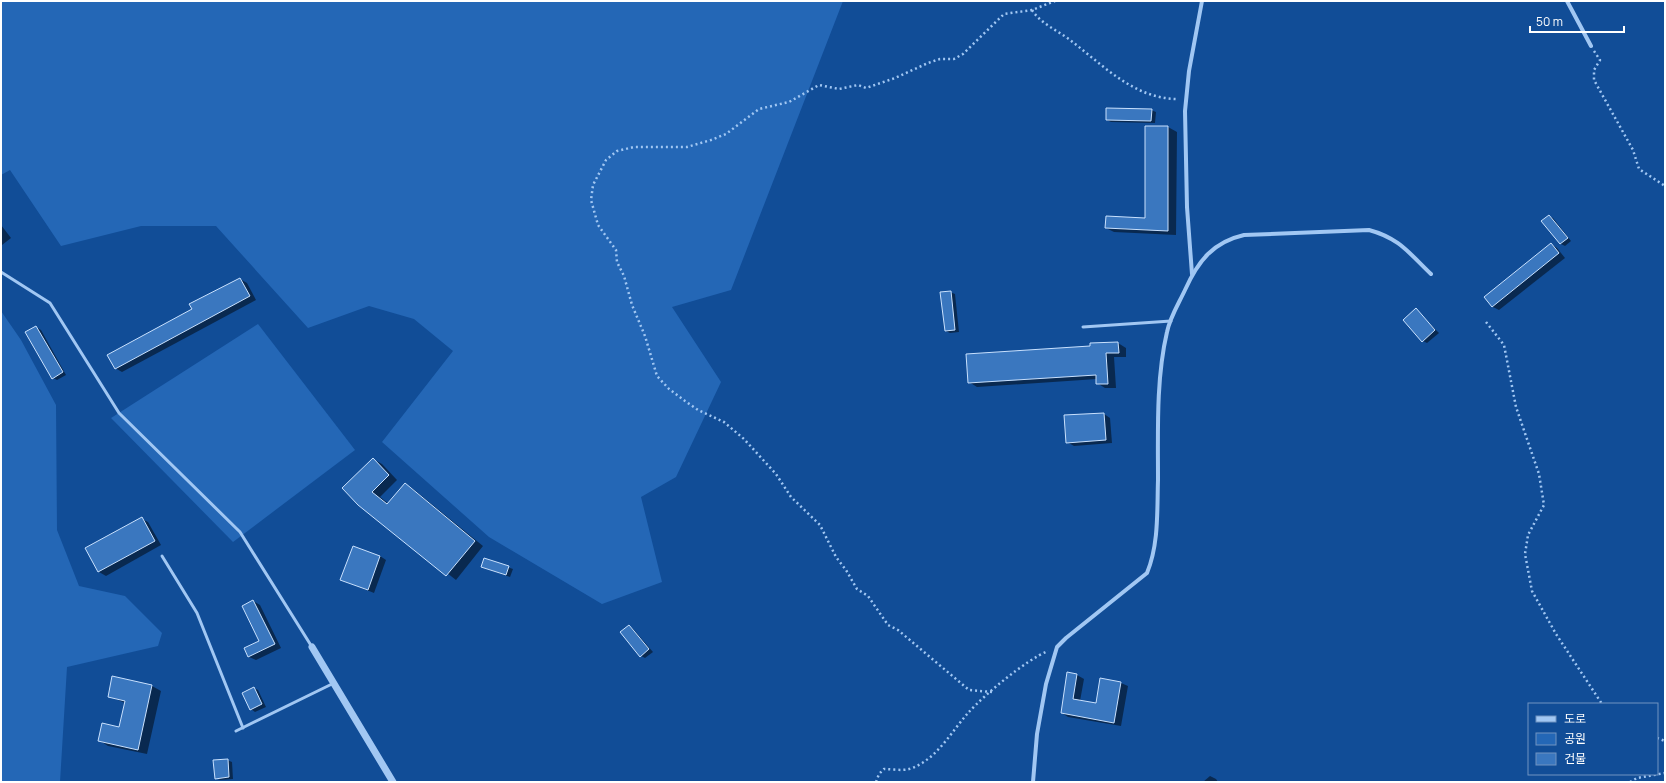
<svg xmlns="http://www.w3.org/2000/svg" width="1666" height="783" font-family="Manrope,'Noto Sans KR',sans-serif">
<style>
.green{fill:#2467b6}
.shadow{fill:#0007}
.building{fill:#3a77bf;stroke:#c9e1fe}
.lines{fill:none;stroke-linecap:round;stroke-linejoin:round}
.path{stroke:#a1c7f3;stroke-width:2.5;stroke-dasharray:2 3;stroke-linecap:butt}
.service{stroke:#a1c7f3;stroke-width:3}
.minor{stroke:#a1c7f3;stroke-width:4}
.tertiary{stroke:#a1c7f3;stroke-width:7}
</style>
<rect width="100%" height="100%" fill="#114d97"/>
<!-- green -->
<g class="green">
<polygon points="1,1 843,1 731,290 672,307 721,382 676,477 641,497 662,582 602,604 489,537 382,442 453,351 414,319 369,306 308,328 216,226 141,226 61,246 10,170 1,175"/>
<polygon points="1,311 21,340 56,405 57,530 79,586 125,596 162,633 158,646 67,667 60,782 1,782"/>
<polygon points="258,324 355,450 233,542 111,418"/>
</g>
<!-- shadow -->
<g class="shadow">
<polygon points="1151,110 1156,112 1155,123 1111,122 1107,120"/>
<polygon points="1146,127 1168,127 1177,132 1176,235 1114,232 1106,228 1146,219"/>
<polygon points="1549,216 1553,218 1571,241 1565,246 1561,244 1542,221"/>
<polygon points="1,225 11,238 2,245 1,244"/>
<polygon points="1551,244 1557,248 1565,258 1499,310 1493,307 1485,297"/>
<polygon points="240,279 247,283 256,300 122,372 115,368 193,310"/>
<polygon points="950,292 955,294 959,332 950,333 946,331"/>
<polygon points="1416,310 1439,333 1427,343 1423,341"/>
<polygon points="36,327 41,330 66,375 57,380 53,378"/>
<polygon points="1118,343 1126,348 1126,357 1114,357 1116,388 1105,388 1097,383 1097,379 977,387 969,382"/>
<polygon points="1104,414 1110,418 1112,443 1074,446 1067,442"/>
<polygon points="373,459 382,464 397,480 380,497 389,504 405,484 413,489 483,546 456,580 359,504"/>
<polygon points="142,519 148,522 161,545 106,576 99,572 87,549"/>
<polygon points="380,556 386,560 374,593 342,580"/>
<polygon points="485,559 513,569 510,577 482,567"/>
<polygon points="253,601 260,605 281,648 256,660 249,657 245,649 260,641"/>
<polygon points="629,626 633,629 653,652 645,658 641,656"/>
<polygon points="1068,673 1077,675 1084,679 1080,701 1097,704 1101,679 1121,683 1128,686 1121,726 1068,717 1062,713"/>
<polygon points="152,686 161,691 147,754 108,746 99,740 120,728 125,703 109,696"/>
<polygon points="254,688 258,690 266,707 255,712 251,709"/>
<polygon points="227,760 232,762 233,779 220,780 216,778"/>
<polygon points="1210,776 1216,779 1218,782 1203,782"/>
</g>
<!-- building -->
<g class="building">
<polygon points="1106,108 1152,109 1151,121 1106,120"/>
<polygon points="1145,126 1168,126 1168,231 1105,228 1106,216 1145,218"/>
<polygon points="1549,215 1568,238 1560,244 1541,221"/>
<polygon points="1551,243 1559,253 1492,307 1484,297"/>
<polygon points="240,278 250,296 115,369 107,355 192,309 189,304"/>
<polygon points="951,291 955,330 945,331 940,292"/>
<polygon points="1416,308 1435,330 1422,342 1403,320"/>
<polygon points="36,326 63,372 52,379 25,332"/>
<polygon points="1118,342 1119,353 1106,353 1108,384 1096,384 1096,375 968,383 966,354 1090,346 1090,343"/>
<polygon points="1104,413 1106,440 1066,443 1064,415"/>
<polygon points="373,458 389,475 372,492 387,504 405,483 475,541 446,576 358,505 342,488"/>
<polygon points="142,517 155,541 98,572 85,548"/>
<polygon points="353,546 380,556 368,590 340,580"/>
<polygon points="484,558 509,566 506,575 481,567"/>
<polygon points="253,600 275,644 248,657 244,648 259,641 242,606"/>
<polygon points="629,625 649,649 640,657 620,632"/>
<polygon points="1067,672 1077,674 1073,699 1096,703 1100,678 1121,682 1114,723 1061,713"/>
<polygon points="112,676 152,685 138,750 98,741 102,723 119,727 125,701 108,697"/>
<polygon points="254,687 262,704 250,710 242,693"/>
<polygon points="228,759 229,777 215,779 213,760"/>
</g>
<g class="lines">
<!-- path -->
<g class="path">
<path d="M1032,10C1041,24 1057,30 1070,40C1103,65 1134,99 1178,99"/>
<polyline points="1594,51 1600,60 1594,70 1594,80 1633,150 1639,169 1665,186"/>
<polyline points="1486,322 1504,345 1516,407 1539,474 1544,505 1528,535 1525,554 1532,591 1556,634 1602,704"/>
<polyline points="992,692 969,690 898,630 888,625 868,596 857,589 846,570 836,557 820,525 791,497 776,474 744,439 724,422 698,410 685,401 669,389 657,376 645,336 632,305 624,276 617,262 616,250 598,225 591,200 593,185 606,160 617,151 634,147 687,147 711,140 726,134 759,109 789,102 819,85 839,89 858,85 866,88 895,78 928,63 940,59 954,59 963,54 1004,14 1032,10 1055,1"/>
<polyline points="1657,738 1665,741"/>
<path d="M876,782L879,774L884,769C892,769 902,771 909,769C936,761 951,732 968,713C985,694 1026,660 1048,651"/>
<polyline points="1630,782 1637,778 1665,773"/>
</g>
<!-- service -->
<g class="service">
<polyline points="1,272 50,303 119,413 240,532 312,647"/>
<polyline points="1083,327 1171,321"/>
<polyline points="162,556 197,613 243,728"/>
<polyline points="236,731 334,683"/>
</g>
<!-- minor -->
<g class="minor">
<polyline points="1567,1 1591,46"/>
<polyline points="1192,274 1187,207 1185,111 1189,71 1202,1"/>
<path d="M1033,782L1037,734L1046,684L1057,647L1066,638L1147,573C1159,544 1157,510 1158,480C1158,431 1156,379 1167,332C1170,317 1179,303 1185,290C1198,261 1213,242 1244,235L1369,230C1399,238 1409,253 1431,274"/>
</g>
<!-- tertiary -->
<polyline class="tertiary" points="312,647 393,782"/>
</g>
<!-- border -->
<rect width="1666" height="783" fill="none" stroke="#ffffff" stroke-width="4"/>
<!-- legend -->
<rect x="1528" y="703" width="130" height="72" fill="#114d97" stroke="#7094c1"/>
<rect x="1536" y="716" width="20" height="6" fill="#a1c7f3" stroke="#7094c1"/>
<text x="1564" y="723" font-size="12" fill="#ffffff">도로</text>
<rect x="1536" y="733" width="20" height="12" fill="#2467b6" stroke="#7094c1"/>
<text x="1564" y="743" font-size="12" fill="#ffffff">공원</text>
<rect x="1536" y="753" width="20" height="12" fill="#3a77bf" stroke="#7094c1"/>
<text x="1564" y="763" font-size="12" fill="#ffffff">건물</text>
<!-- scale -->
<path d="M1530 26v6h94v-6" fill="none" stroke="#ffffff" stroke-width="2"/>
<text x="1536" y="26" font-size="12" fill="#ffffff" stroke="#114d97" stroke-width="3" paint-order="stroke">50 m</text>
</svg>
